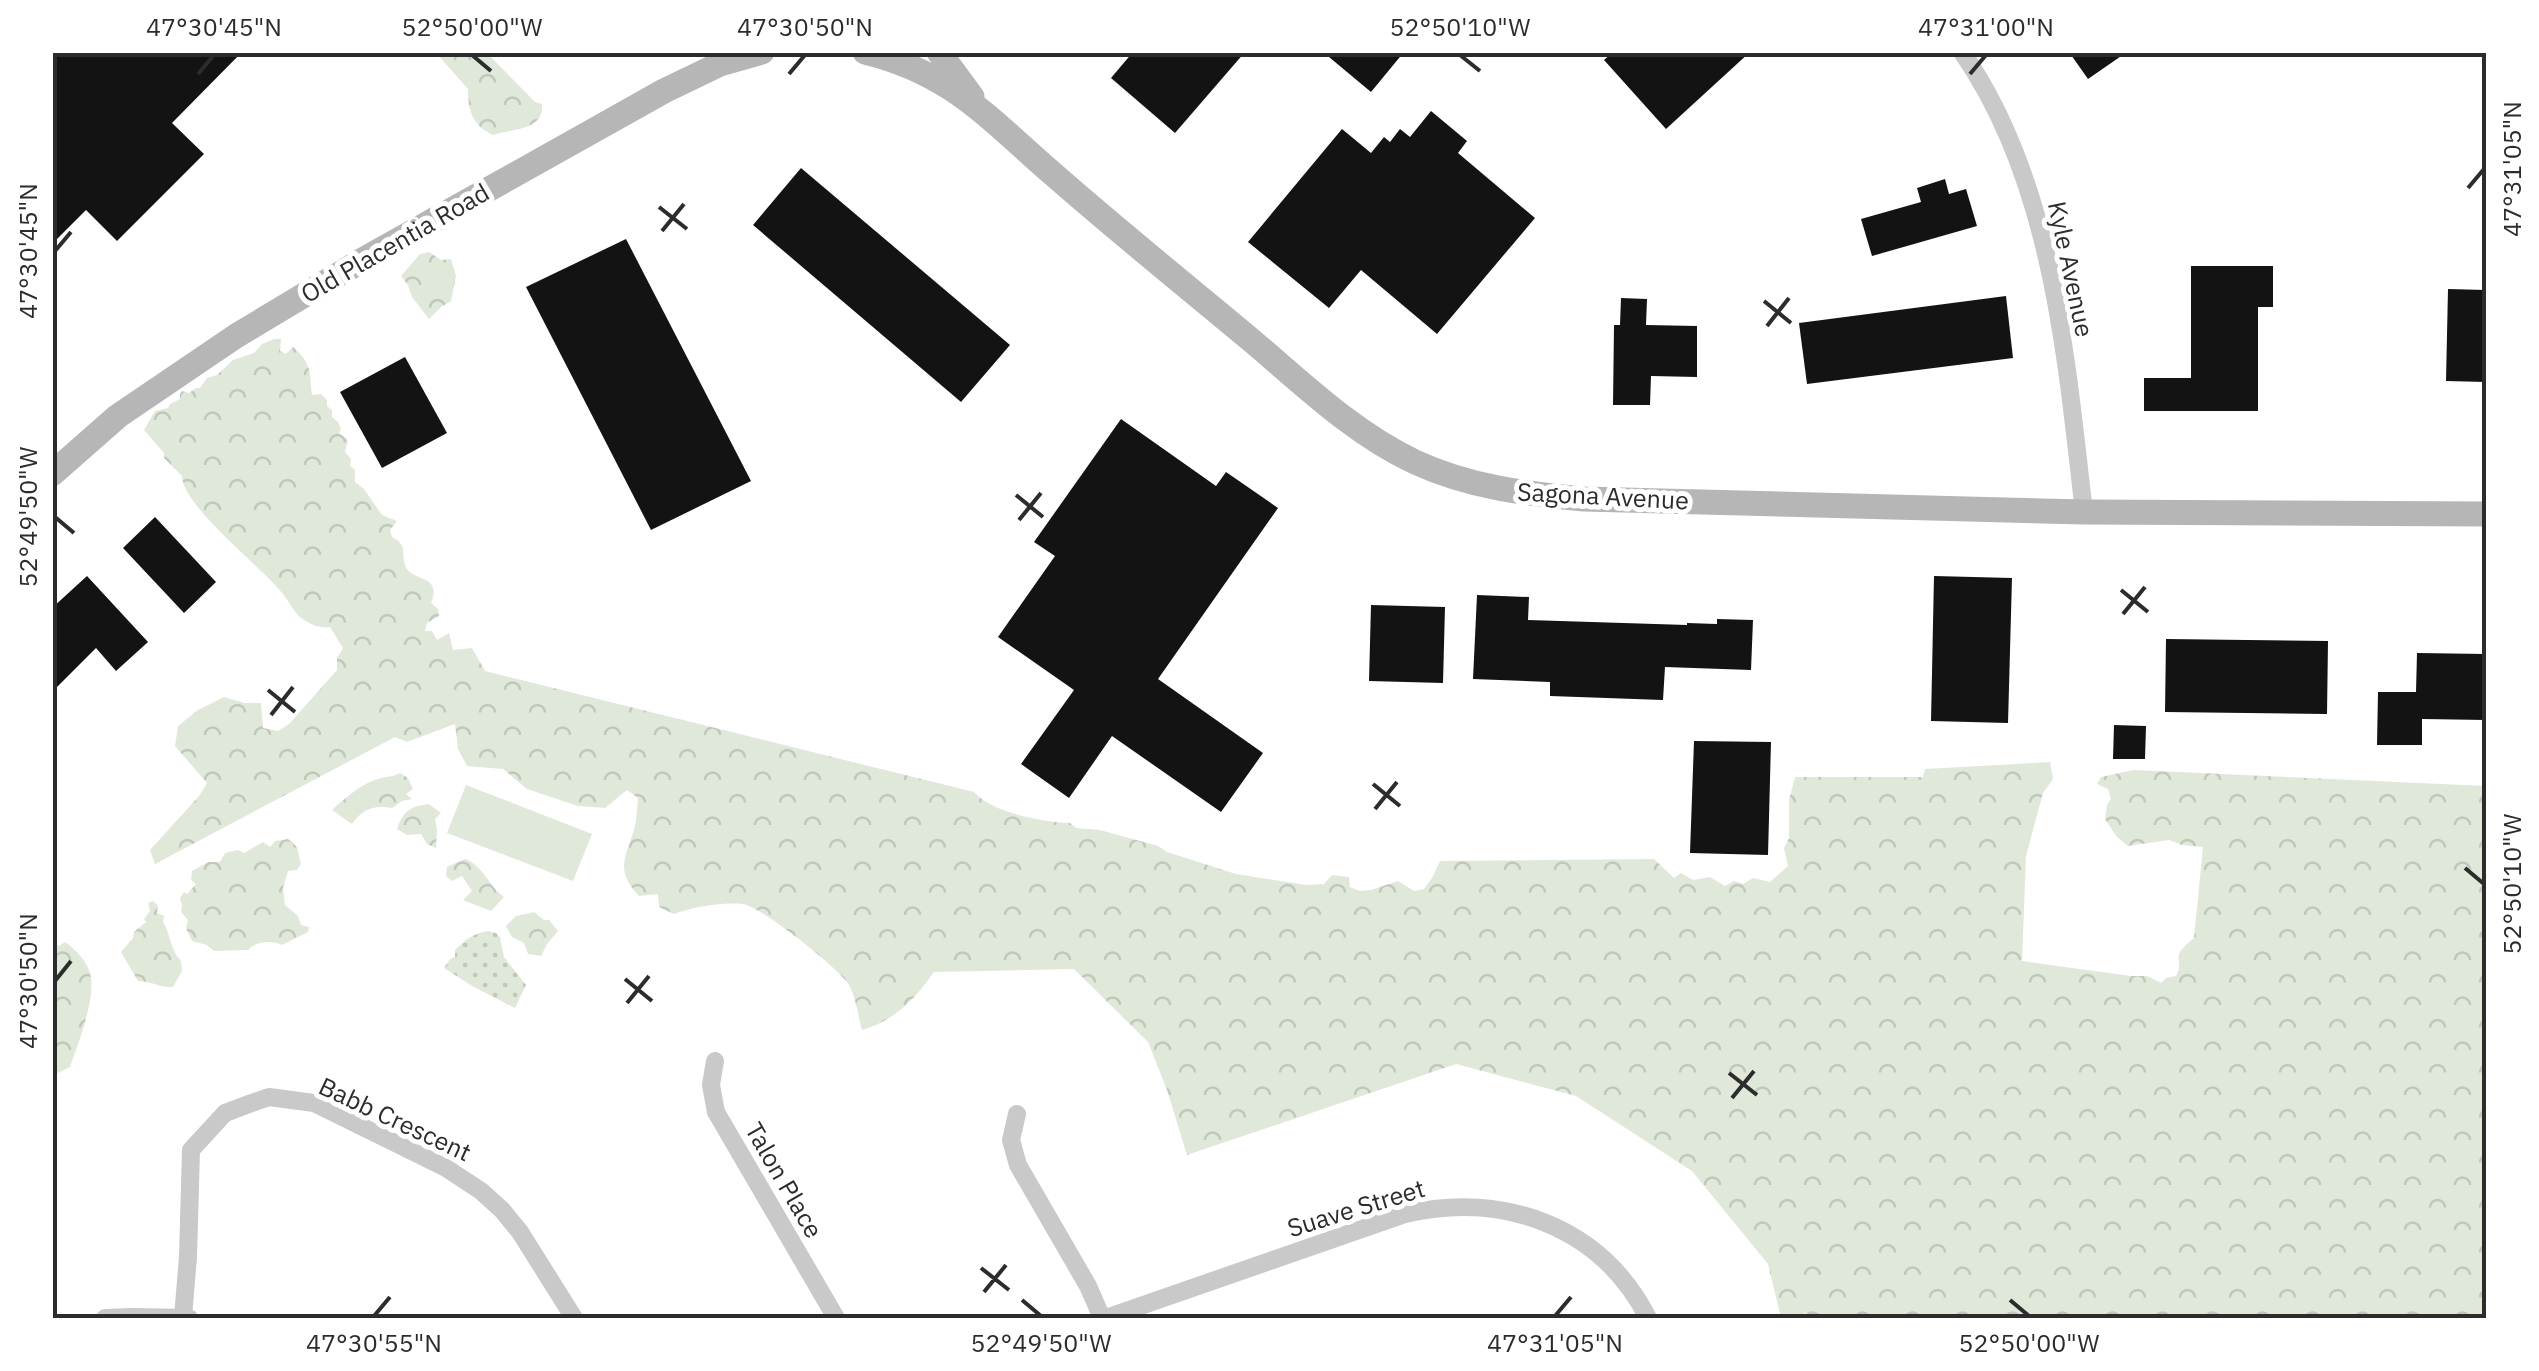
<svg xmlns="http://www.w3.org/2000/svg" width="2539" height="1371" font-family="'IBM Plex Sans',sans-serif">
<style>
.grass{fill:url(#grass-dots)}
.forest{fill:url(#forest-crowns)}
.pitch{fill:#e0e8da}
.building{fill:#131313}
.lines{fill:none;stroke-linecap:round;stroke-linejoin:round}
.street{stroke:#c9c9c9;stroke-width:18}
.secondary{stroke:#b6b6b6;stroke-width:25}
.ticks{fill:none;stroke:#2c2c2c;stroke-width:4}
.labels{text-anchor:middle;stroke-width:10;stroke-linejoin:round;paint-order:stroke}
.street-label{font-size:25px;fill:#2c2c2c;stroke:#fff}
.neatline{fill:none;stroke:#2c2c2c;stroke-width:4}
.ticks-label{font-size:25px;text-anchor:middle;fill:#2c2c2c}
</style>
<defs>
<pattern id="grass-dots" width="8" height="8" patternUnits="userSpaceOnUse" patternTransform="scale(2.5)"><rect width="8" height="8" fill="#e0e8da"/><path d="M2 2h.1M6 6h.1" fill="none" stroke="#c0c7bb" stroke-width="1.8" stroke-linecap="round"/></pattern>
<pattern id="forest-crowns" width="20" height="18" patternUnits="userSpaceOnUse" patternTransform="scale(2.5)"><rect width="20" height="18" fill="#e0e8da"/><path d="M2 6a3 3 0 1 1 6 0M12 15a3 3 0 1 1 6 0" fill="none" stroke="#c0c7bb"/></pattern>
</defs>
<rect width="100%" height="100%" fill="#fff"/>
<!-- grass -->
<path class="grass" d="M488,931L496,933L500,937L504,957L526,985L515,1008L472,986L444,968L450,959L455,957V950C465,940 474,933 488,931Z"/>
<!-- forest -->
<g class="forest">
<path d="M436,53H487L535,102L542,104C544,131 513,128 493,135C472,125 468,111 468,89Z"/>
<polygon points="429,252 441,260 451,259 456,276 451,301 441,307 429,319 412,297 408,285 401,276 420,254"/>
<path d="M274,339H281L280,351L286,354L293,347C313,365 309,371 312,395L321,394L327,400V406L332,410V417L338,422L341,429L339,433L348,440L345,452L351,459L350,466L355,470V482L364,489L382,515L397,521L390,530L392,537C408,545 401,552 405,565C411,583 443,573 431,603L438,609L439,616L427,623L425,631H432L437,640L449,633L453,650L472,648L485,671L974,792C993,813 1042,822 1070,823L1076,828L1100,830L1158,846L1167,852L1236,874L1306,885L1324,884L1332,875L1349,877L1350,887L1360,891L1371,890L1398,881L1414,891L1424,889L1432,878L1440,861L1654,859L1674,878L1681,873L1693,880L1710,877L1725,886L1734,881L1743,884L1753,878L1770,882L1788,866L1784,848L1789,838V800L1795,777H1923L1925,769L2050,762L2053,779L2043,793L2026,856L2022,961L2131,976H2147L2161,983L2166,978L2176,976C2186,956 2167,960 2194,938L2203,847L2182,845L2169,840L2128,846L2117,837L2105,819L2107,805L2111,799L2108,789L2097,784L2101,777L2134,770L2486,786V1318H1810L1806,1313L1791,1318H1781L1768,1264L1692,1171L1576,1096L1456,1064L1187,1155L1167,1090L1148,1042L1074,969L934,972C914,1000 895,1020 862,1030C858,1016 856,997 849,985C840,969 760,906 743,904C721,902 694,907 674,914L659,907L658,894L639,896C615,870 625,859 634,830C637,820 637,808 638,798L627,790L605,808L578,806L527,789L503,769L467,766L458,749L455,724L407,742L395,737L155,864L150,850L199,796L207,783L175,746L178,726L198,710L224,697L244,703H261L263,728L278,731L289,724L337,670V658L343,648L330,627C317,628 312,625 301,618C293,611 289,601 282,593C261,566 183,507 182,476L164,458V453L144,430L155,411L168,408L170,404L180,399V394L182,391L189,393L196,388H200L207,378L217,375L233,360L254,353L262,344Z"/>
<path d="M400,773L408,778L413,789L406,794L412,799L402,801L392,808C373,805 363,809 352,824L332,810C344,799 360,785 375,780C384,776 391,778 400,773Z"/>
<path d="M429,804L441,813L435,819L437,830L436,848L427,844L421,834L407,835L397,829C403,811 411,806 429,804Z"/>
<path d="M288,839L297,847L301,864L297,870L288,871L283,888L285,905L298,916L301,925L309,927L308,932L282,945C272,940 256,941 248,950L214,951L207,945L192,941L186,928L188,920L181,912L182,905L180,898L184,892L187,894L196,884L191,880L192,871L208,862H220L225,853L238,850L244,853L263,842L270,847L275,841Z"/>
<path d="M465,859C484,866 489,887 504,897L491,911L463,900L472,891L462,876L452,881L446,876L447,867Z"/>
<path d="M153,901L158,906L157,913L164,916L163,922C171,935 170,950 181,961L182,971L173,987C161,988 151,981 138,981L121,952L133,938L134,932L146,922L144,919L150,911L148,903Z"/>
<polygon points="534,912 544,920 549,920 558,931 547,944 541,956 528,954 524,943 512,937 506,926 516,916"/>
<path d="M65,942C76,950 86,960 90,973C97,996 78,1044 70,1067L53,1075V943L59,946Z"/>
</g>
<!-- pitch -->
<polygon class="pitch" points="466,785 592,834 573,881 447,833"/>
<!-- building -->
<g class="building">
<polygon points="52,52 242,52 172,123 204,154 117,241 86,210 52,244"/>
<polygon points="1133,52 1245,52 1175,133 1111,78"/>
<polygon points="1323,52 1404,52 1371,92"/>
<polygon points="1613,52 1750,52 1666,129 1604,60"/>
<polygon points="2069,52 2127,52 2088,79"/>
<polygon points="1431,111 1467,141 1458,153 1535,218 1437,334 1361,270 1329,308 1248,242 1342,129 1371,153 1384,137 1390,142 1400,129 1410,137"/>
<polygon points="801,168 1010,345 961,402 753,225"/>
<polygon points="1945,179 1949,194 1966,189 1977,226 1872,256 1861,219 1921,202 1917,188"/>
<polygon points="626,239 751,481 651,530 526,287"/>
<polygon points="2191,266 2273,266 2273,307 2258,307 2258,411 2144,411 2144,378 2191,378"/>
<polygon points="2448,289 2486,290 2486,382 2446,381"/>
<polygon points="2006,296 2013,358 1807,384 1799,323"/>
<polygon points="1621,298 1647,299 1646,325 1697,326 1697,377 1651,376 1650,405 1613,405 1614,325 1620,325"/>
<polygon points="405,357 447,433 382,468 340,392"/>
<polygon points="1121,419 1216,486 1226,472 1278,508 1158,679 1263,753 1221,812 1112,736 1069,798 1021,764 1074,690 998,637 1055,556 1034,542"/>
<polygon points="155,517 216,582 184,613 123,548"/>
<polygon points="87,576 148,642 116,671 96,648 52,692 52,608"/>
<polygon points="1934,576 2012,578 2008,723 1931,721"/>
<polygon points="1477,595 1529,597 1528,620 1687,625 1687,623 1717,624 1717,619 1753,620 1751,670 1665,667 1663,700 1550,696 1550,682 1473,679"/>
<polygon points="1371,605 1445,607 1443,683 1369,681"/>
<polygon points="2166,639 2328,641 2327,714 2165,712"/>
<polygon points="2417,653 2486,654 2486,720 2422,719 2422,745 2377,745 2378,692 2416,692"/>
<polygon points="2114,725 2146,726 2145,759 2113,759"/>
<polygon points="1694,741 1771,742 1768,855 1690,853"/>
</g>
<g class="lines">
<!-- street -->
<g class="street">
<path d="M1962,52C2053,183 2066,358 2084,512"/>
<polyline points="715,1061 711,1085 716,1112 836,1318"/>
<polyline points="1017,1114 1011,1140 1018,1165 1088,1286 1102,1318"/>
<polyline points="183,1317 188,1257 191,1150 225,1113 249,1104 269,1097 314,1103 446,1168 481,1191 502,1210 520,1232 574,1318"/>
<polyline points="105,1318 132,1317 189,1318"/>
<path d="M1106,1318L1405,1214C1503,1191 1601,1226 1648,1318"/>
</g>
<!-- secondary -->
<g class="secondary">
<path d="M865,52C952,73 989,119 1053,174C1118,231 1185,285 1251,340C1302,383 1353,433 1415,462C1469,487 1526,494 1584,499L2084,512L2486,514"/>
<polyline points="939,52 972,97"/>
<polyline points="52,474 118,416 236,336 361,261 664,91 720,64 762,52"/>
</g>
</g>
<!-- ticks -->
<path class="ticks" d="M472,55L491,71M1460,55L1480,71M198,74L214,55M789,74L805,55M1970,74L1986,55M2468,188L2484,169M659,207L687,229M662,231L684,204M55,251L71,232M1764,301L1791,323M1767,326L1789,298M1016,495L1043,517M55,517L74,533M1019,520L1041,493M2121,590L2148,612M2123,614L2145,587M268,690L295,712M271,715L293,687M1373,784L1400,806M1375,809L1397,782M2465,868L2484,884M625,979L652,1001M55,981L71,961M627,1003L649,976M1729,1073L1757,1095M1732,1098L1754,1071M981,1268L1009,1290M984,1292L1006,1265M1022,1300L1041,1316M2010,1300L2029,1316M374,1316L390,1297M1555,1316L1571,1297"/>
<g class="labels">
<!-- street labels -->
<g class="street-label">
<text transform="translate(395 243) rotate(-30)" y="9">Old Placentia Road</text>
<text transform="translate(2071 269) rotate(78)" y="9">Kyle Avenue</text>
<text transform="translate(1603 496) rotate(3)" y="9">Sagona Avenue</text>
<text transform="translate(395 1119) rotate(25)" y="9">Babb Crescent</text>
<text transform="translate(784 1180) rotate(60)" y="9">Talon Place</text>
<text transform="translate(1356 1208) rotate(-17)" y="9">Suave Street</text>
</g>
</g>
<!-- border -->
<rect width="2539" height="1371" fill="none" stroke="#ffffff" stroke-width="110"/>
<rect x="55" y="55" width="2429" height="1261" class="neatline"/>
<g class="ticks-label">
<text x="214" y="36">47°30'45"N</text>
<text x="472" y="36">52°50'00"W</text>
<text x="805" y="36">47°30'50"N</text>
<text x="1460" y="36">52°50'10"W</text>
<text x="1986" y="36">47°31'00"N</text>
<text transform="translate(2512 169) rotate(-90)" y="9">47°31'05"N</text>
<text transform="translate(28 251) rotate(-90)" y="9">47°30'45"N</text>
<text transform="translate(28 517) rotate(-90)" y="9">52°49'50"W</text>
<text transform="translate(2512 884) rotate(-90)" y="9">52°50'10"W</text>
<text transform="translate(28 981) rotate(-90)" y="9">47°30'50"N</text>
<text x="374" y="1352">47°30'55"N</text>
<text x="1041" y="1352">52°49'50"W</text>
<text x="1555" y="1352">47°31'05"N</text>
<text x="2029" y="1352">52°50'00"W</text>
</g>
</svg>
